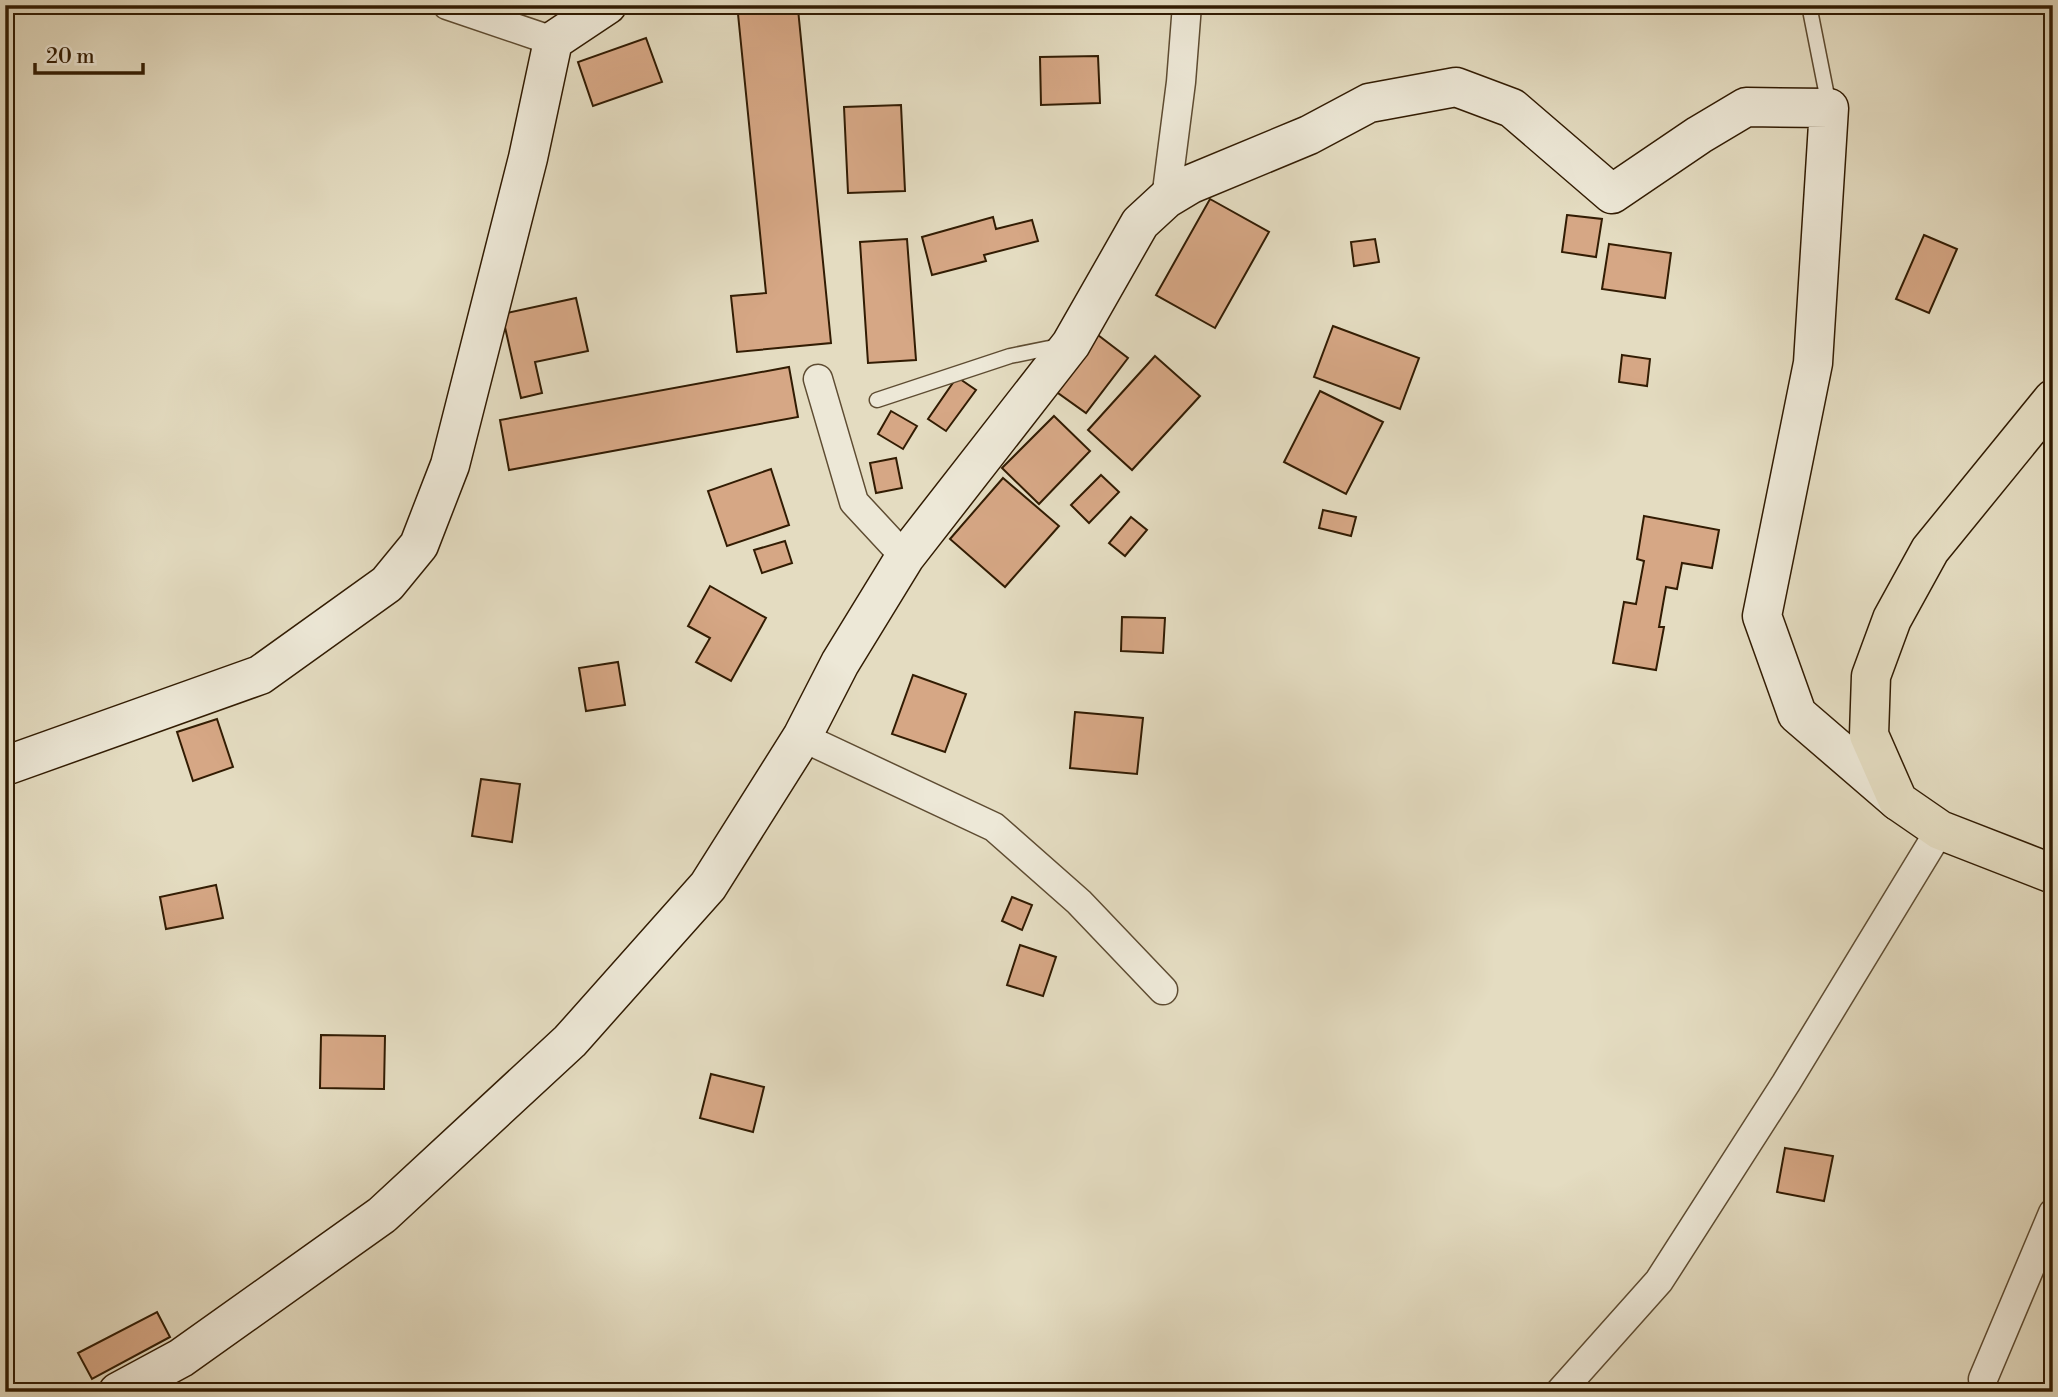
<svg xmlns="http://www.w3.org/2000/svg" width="2058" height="1397" font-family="'Libre Bodoni',serif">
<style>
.building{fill:#d6a785;stroke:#321c03;stroke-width:2}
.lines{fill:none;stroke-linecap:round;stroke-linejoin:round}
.lane-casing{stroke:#5e4c32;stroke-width:17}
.street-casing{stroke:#5e4c32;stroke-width:31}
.secondary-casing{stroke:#321c03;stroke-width:41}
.primary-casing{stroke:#321c03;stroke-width:41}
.lane{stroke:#ede8d7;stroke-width:14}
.street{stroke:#ede8d7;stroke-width:28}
.secondary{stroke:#ede8d7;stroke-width:38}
.primary{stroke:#e4dcc1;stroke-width:38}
</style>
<rect width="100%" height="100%" fill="#e4dcc1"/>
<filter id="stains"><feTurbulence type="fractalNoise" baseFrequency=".00286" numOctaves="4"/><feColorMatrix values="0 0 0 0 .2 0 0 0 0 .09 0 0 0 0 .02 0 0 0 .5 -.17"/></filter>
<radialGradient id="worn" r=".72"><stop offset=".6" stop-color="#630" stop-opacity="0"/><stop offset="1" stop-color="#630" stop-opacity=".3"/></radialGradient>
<!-- building -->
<g class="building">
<polygon points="798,9 831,343 737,352 731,296 766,293 738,14"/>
<polygon points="646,38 662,82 593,106 578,62"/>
<polygon points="1098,56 1100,103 1041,105 1040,57"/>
<polygon points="901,105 905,191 848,193 844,107"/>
<polygon points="1210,199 1269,232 1215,328 1156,295"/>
<polygon points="1567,215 1602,219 1596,257 1562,252"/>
<polygon points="993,217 996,229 1032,220 1038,241 984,255 986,261 932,275 922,237"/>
<polygon points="1924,235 1957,249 1929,313 1896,299"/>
<polygon points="907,239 916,360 868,363 860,242"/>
<polygon points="1375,239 1379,262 1354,266 1351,242"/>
<polygon points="1609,244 1671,253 1665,298 1602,289"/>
<polygon points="576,298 588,351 535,362 542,393 521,398 502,314"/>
<polygon points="1333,326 1419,358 1400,409 1314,377"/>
<polygon points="1094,332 1128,358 1086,413 1051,388"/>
<polygon points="1622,355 1650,359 1647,386 1619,382"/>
<polygon points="1155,356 1200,396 1132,470 1088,430"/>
<polygon points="789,367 798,417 509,470 500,420"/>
<polygon points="957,377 976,390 946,431 928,419"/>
<polygon points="1320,391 1383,422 1346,494 1284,462"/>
<polygon points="891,411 917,426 903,449 878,434"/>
<polygon points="1054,416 1090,451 1039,504 1002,468"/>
<polygon points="896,458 902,488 876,493 870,463"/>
<polygon points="771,469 789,525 727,546 708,491"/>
<polygon points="1101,475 1119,492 1089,523 1071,505"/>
<polygon points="1003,478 1059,526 1005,587 950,539"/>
<polygon points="1323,510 1356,517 1351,536 1319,528"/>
<polygon points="1644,516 1719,530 1712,568 1682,563 1677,589 1666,587 1659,627 1664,627 1656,670 1613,663 1624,602 1636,604 1644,561 1637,559"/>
<polygon points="1131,517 1147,530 1125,556 1109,543"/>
<polygon points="785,541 792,563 762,573 754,550"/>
<polygon points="710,586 766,618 731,681 696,662 710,638 688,626"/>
<polygon points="1122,617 1165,618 1163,653 1121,651"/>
<polygon points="618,662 625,705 586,711 579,668"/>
<polygon points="913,675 966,694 945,752 892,734"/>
<polygon points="1075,712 1143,718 1137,774 1070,768"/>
<polygon points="217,719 233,767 193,781 177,732"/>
<polygon points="481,779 520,784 512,842 472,836"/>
<polygon points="216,885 223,918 166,929 160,897"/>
<polygon points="1012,897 1032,905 1022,930 1002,921"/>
<polygon points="1020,945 1056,957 1043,996 1007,985"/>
<polygon points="321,1035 385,1036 384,1089 320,1088"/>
<polygon points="711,1074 764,1087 753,1132 700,1118"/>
<polygon points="1785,1148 1833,1156 1824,1201 1777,1192"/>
<polygon points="157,1312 170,1337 92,1379 78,1353"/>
</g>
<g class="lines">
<defs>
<g id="lane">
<polyline points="1809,5 1829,106"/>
<polyline points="877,400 1010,356 1059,346"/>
</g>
<g id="street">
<polyline points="447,5 553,41"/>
<polyline points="1166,199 1181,82 1187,5"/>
<polyline points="818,379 854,502 905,557"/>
<polyline points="802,737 994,827 1079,902 1163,990"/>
<polyline points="1983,1379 2053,1213"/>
<polyline points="1560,1392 1659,1281 1786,1083 1940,830"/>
</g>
<g id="secondary">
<polyline points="5,766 260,675 387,584 419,545 450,465 528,158 553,41 607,5"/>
<polyline points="118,1392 181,1358 382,1215 570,1041 708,886 802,737 840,663 905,557 1071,344 1140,223 1166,199 1191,184 1309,135 1369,103 1456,87 1512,108 1612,194 1699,135 1746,107 1829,108 1813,363 1762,616 1797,714 1898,801"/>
</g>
<polyline id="primary" points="2053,399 1930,550 1892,619 1871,676 1869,735 1898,801 1940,830 2053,874"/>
</defs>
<!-- lane casing -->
<use href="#lane" class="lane-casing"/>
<!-- street casing -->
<use href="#street" class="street-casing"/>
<!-- secondary casing -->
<use href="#secondary" class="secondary-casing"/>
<!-- primary casing -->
<use href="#primary" class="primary-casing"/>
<!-- lane -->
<use href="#lane" class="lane"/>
<!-- street -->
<use href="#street" class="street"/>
<!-- secondary -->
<use href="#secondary" class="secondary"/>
<!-- primary -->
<use href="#primary" class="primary"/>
</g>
<!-- margin -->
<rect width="2058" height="1397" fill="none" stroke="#e4dcc1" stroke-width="28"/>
<rect x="7" y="7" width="2044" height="1383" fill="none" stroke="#321c03" stroke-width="3.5"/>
<rect x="14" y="14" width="2030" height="1369" fill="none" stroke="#321c03" stroke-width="2"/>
<!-- scale -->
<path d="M35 63v10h108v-10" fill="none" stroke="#321c03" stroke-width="3.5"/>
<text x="46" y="63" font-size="21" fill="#321c03" stroke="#ede8d7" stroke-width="5" paint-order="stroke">20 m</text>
<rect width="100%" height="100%" filter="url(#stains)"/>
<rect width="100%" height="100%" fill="url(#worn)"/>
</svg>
